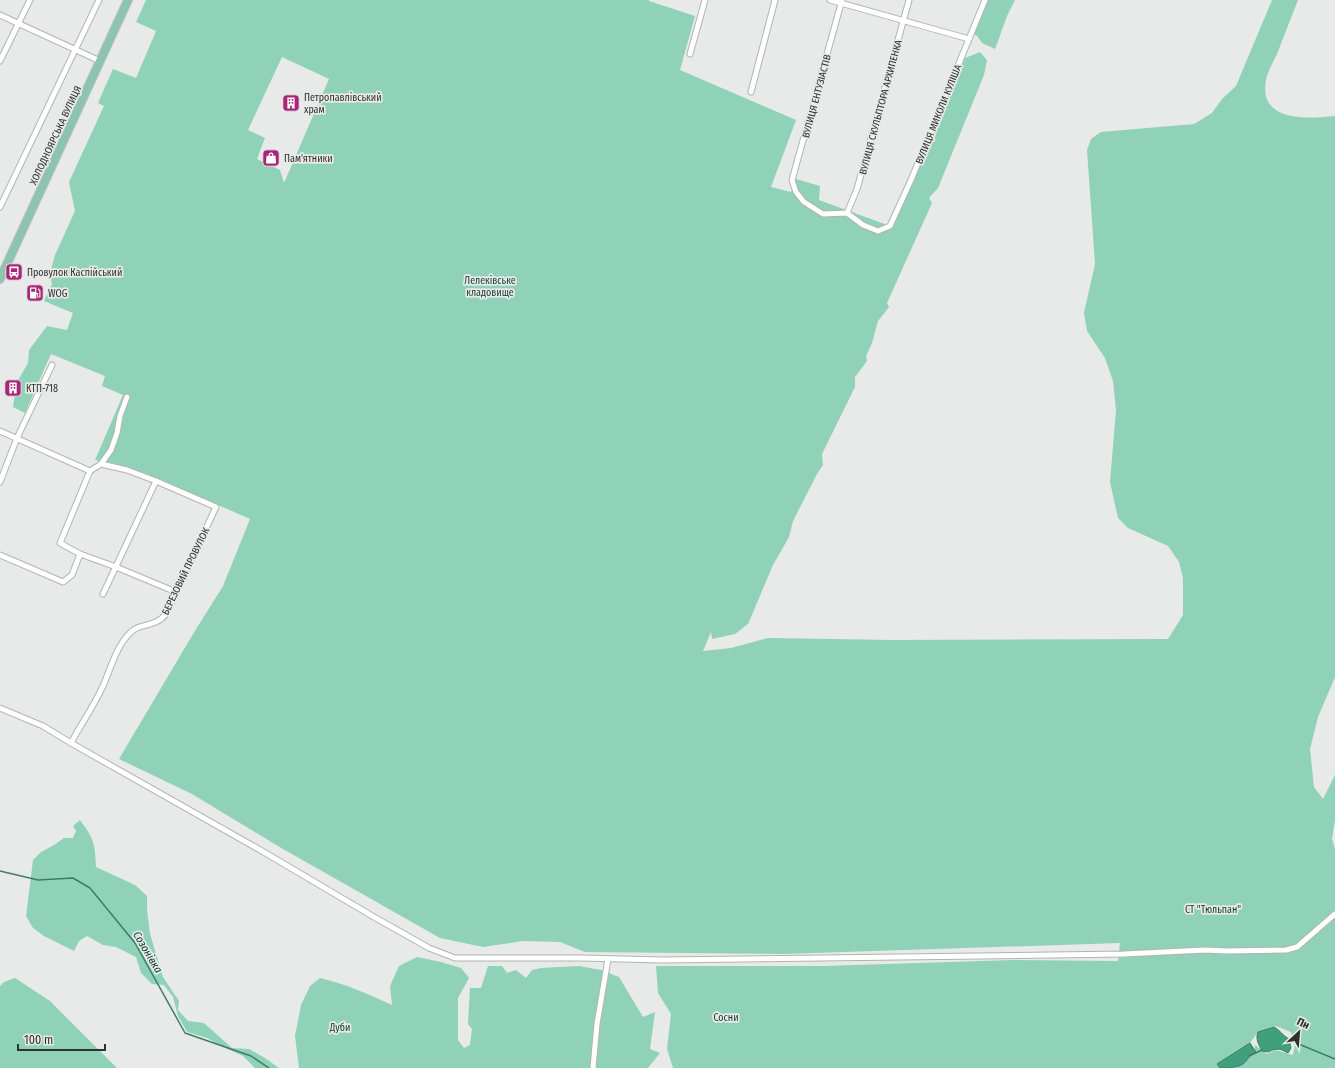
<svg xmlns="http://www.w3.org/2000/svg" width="1335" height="1068" font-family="'Fira Sans Condensed',sans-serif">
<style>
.green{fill:#90d2b7;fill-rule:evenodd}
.water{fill:#40a07e;stroke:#3b7e67}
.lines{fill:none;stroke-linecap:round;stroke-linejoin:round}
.stream{stroke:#3b7e67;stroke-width:1.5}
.street-casing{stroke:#b1b4b2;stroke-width:7}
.primary-casing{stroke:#c5c5c5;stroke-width:10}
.street{stroke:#fff;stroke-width:5}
.primary{stroke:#8cc4b0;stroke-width:8}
.labels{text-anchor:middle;stroke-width:3.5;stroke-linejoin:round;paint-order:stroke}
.street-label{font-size:10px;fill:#2f3030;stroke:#e7eae8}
.poi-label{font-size:10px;fill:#2f3030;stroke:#e7eae8;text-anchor:start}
.park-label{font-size:10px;fill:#0f3a2c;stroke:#e7eae8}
.water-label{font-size:11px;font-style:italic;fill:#083426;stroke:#e7eae8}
</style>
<rect width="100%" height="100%" fill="#e7eae8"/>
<!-- green -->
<g class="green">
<path d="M146,0H649V1L695,16L680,70L796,120L771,187L791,192L796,179L820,186L819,200L893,227L965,58L980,52L987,60L984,75L938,188L929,198L932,203L887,303L889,307L878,321L872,343L866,356L867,361L855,377V387L822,454L823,465L817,474L793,521L789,537L773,565L748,624L735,634L712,639L711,632L703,651L731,648L768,638L893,640L1168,639L1183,615V578L1179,562L1168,546L1128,528L1118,518L1110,482L1116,410L1113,381L1105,358L1087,331L1084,313L1095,264L1087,150L1091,139L1101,132L1194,124L1212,113L1222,99L1236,86L1272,0H1298C1291,18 1284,36 1277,54C1273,62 1268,71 1266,80C1258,122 1307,119 1335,116V677L1318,717L1310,749L1314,787L1323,799L1335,775V820L1332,839L1335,849V1068H1235C1246,1063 1246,1057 1255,1052V1045L1267,1054L1276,1050L1293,1055L1295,1045L1291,1032L1276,1026L1258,1032L1250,1043L1217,1064L1220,1068H673L667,1049L671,1014L658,993L656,966H823L1013,960L1118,961L1120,943L783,954L585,952L560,942L523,941L483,947L440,938L283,849L192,794L119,759L193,634L223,586L250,519L145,473L95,460L123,395L102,386L105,376L51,354L25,413L13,407L17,382L28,363L29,350L47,326L67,330L73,313L44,301L52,284L50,273L55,255L75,211L69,182L104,106L98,103L113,69L136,78L156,31L136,22ZM282,57L329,79L284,183L280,170L257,159L265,138L248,130Z"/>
<polygon points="988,0 1015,0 1007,16 995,49 982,43 977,36 974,34"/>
<path d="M80,820C94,839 95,843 96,867L135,885L147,896V910L150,934L163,977L179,1001L178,1010L188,1021L204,1023L232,1048L249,1049L265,1058L279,1068H255L243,1056L223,1047L207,1038L187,1032L178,1016L173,997L164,985L152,984L141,973L136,957L116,947L103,945L87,936L79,941L74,951L44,936L33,928L26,916L33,860L41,852L54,845L64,838H73L76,831L73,826Z"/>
<path d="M417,957L441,962L461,968L469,978L458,998V1040L464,1048L470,1045L472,1029L468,1024L470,988H481L488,966H502L507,973L516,970L526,978L532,970L541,968L579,966L601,970L619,977L643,1017L655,1012L650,1049L660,1053L648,1068H299L295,1036L301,1005L310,986L320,978C346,984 368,994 392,1005L390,986L399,966Z"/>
<polygon points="15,978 50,1001 117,1068 0,1068 0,986 4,982"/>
</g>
<!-- water -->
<g class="water">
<path d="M1274,1027C1280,1030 1283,1036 1289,1039L1291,1048L1288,1053C1279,1048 1277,1048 1268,1052L1262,1051C1259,1045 1255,1039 1258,1032Z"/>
<path d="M1250,1043L1256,1052C1249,1055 1248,1060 1243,1064C1237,1068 1228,1068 1220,1068L1217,1064Z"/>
</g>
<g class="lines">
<!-- stream -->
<g class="stream">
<polyline points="0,871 38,880 73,878 90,888 135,943 185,1033 251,1056 269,1068"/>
<polyline points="1289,1040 1335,1059"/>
<polyline points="1249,1056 1262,1050"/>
</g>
<defs>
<g id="street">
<polyline points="830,0 969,39"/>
<polyline points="842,0 792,180 796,192 804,202 823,214 847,213 863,225 878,231 890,226 911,180 985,0"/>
<polyline points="0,15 100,61"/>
<polyline points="690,54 705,0"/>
<polyline points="0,61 30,0"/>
<polyline points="751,92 775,0"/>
<polyline points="0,207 99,0"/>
<polyline points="847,213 857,189 909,0"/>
<polyline points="127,397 120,416 117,433 111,450 101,464 90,471 60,543 80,554 116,567 176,592"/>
<polyline points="0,431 90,471"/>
<polyline points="0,482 17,438 52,365"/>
<polyline points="0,555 63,582 72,575 80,554"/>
<polyline points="103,594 156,481"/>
<polyline points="0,708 43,726 71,743 262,851 374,917 429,948 455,958 582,958 662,960 1124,954 1205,950 1227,951 1286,950 1297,947 1335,914"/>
<path d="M71,743C81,724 94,706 103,686C111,668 116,646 131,632C139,623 155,628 166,614L216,507L156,481L127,470L101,464"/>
<polyline points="593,1068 597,1024 608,959"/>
</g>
<polyline id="primary" points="0,279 128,0"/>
</defs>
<!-- street casing -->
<use href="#street" class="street-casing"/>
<!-- primary casing -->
<use href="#primary" class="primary-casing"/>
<!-- street -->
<use href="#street" class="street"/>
<!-- primary -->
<use href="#primary" class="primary"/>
</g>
<!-- icons -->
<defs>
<symbol id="building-square" viewBox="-11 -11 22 22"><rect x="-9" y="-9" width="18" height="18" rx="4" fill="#a62777" stroke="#e7eae8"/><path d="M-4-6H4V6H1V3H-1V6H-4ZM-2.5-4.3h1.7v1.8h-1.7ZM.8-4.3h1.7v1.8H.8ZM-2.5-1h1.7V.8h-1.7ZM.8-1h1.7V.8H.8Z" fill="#fff"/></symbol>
<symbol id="shop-square" viewBox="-11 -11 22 22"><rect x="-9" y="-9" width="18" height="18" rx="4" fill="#a62777" stroke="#e7eae8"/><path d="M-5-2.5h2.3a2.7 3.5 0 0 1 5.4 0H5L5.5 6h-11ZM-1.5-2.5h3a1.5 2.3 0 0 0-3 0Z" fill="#fff"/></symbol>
<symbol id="bus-square" viewBox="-11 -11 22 22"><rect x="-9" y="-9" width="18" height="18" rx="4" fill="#a62777" stroke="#e7eae8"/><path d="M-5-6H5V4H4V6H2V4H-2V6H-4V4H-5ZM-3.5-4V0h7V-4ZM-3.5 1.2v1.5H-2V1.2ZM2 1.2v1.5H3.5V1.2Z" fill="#fff"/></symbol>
<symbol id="fuel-square" viewBox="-11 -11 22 22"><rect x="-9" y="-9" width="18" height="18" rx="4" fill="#a62777" stroke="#e7eae8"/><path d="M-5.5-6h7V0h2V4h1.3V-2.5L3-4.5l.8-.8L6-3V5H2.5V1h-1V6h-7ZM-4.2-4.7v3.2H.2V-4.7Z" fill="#fff"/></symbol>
</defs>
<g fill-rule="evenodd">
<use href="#building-square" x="281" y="93" width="20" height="20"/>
<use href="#shop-square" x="261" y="148" width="20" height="20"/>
<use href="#bus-square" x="4" y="262" width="20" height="20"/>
<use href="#fuel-square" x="25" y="283" width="20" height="20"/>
<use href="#building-square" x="3" y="378" width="20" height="20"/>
</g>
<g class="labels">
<!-- street labels -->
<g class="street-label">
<text transform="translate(816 96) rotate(-75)" y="4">ВУЛИЦЯ ЕНТУЗІАСТІВ</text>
<text transform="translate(880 107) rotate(-75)" y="4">ВУЛИЦЯ СКУЛЬПТОРА АРХИПЕНКА</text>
<text transform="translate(938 114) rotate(-68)" y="4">ВУЛИЦЯ МИКОЛИ КУЛІША</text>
<text transform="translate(55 135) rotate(-65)" y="4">ХОЛОДНОЯРСЬКА ВУЛИЦЯ</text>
<text transform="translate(185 571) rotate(-64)" y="4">БЕРЕЗОВИЙ ПРОВУЛОК</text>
</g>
<!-- poi labels -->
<g class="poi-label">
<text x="304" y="101">Петропавлівський<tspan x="304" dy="12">храм</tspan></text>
<text x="284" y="162">Пам'ятники</text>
<text x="27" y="276">Провулок Каспійський</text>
<text x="48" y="297">WOG</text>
<text x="26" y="392">КТП-718</text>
</g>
<!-- park labels -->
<g class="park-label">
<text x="490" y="284">Лелеківське<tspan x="490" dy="12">кладовище</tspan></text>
<text x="1213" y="913">СТ "Тюльпан"</text>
<text x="726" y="1021">Сосни</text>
<text x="340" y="1031">Дуби</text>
</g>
<!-- water labels -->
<g class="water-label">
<text transform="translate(148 952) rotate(59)" y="4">Созонівка</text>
</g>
</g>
<!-- north arrow -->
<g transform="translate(1299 1032) rotate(26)" stroke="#e7eae8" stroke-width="3" paint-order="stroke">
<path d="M0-3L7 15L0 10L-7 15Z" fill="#2f3030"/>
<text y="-6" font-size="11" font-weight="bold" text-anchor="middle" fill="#2f3030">Пн</text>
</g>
<!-- scale -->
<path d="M18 1044v6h87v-6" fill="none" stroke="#2f3030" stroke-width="2"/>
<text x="24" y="1044" font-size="12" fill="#2f3030" stroke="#e7eae8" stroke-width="3" paint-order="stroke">100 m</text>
</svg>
